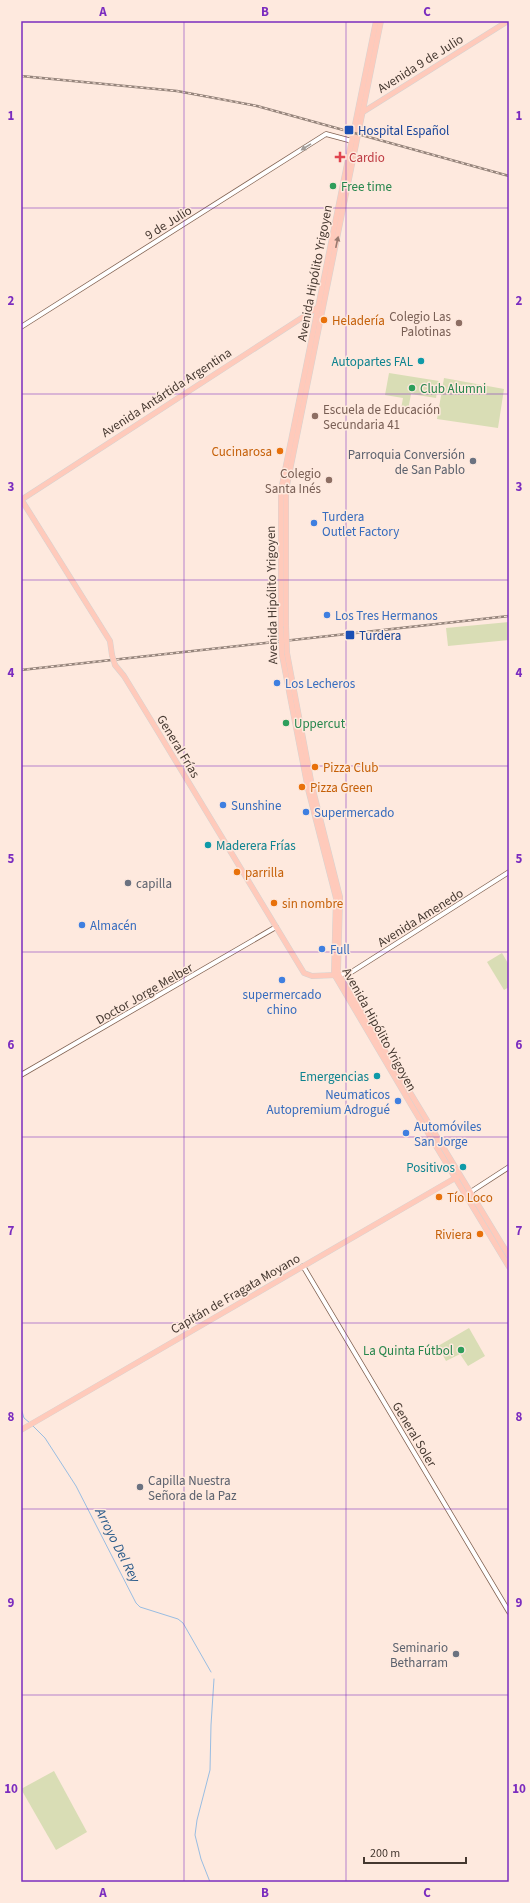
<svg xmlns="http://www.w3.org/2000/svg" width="530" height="1903" font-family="'Source Sans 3',sans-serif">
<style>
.green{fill:#d9ddb5}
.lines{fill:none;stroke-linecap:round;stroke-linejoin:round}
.stream{stroke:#99bde2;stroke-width:1}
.minor-casing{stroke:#816252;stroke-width:5.5}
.major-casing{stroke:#d6d3d1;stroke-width:6}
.minor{stroke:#fff;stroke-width:4}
.major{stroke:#ffcabb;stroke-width:5}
.rail-casing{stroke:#95847b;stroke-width:2.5}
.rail{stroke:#fee9de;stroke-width:1;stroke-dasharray:3;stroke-linecap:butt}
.major-bridge-casing{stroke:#d6d3d1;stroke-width:6;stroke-linecap:butt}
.major-bridge{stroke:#ffcabb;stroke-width:5}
.oneway{fill:#a29c98}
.oneway2{fill:#997a6f}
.grid{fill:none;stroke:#7b2cbf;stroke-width:1;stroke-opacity:0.55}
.transit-dot{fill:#1a4fb4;stroke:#fee9de;stroke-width:1.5}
.health-dot{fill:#e0444e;stroke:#fee9de;stroke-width:1.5}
.leisure-dot{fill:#2e9e5b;stroke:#fee9de;stroke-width:1.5}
.food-dot{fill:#e8710a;stroke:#fee9de;stroke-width:1.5}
.education-dot{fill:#8d6e63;stroke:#fee9de;stroke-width:1.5}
.culture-dot{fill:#0f9aa8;stroke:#fee9de;stroke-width:1.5}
.worship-dot{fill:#6b7280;stroke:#fee9de;stroke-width:1.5}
.shop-dot{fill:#3f7fe0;stroke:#fee9de;stroke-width:1.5}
.labels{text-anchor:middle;stroke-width:3;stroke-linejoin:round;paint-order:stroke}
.street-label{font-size:13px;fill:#453830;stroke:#fee9de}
.transit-label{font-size:13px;fill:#164399;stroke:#fee9de;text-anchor:start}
.health-label{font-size:13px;fill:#be3a42;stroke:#fee9de;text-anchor:start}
.leisure-label{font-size:13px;fill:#27864d;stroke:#fee9de;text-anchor:start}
.education-label{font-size:13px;fill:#785e54;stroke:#fee9de;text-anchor:end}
.food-label{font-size:13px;fill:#c56008;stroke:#fee9de;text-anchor:start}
.culture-label{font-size:13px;fill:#0d838f;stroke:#fee9de;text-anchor:end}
.worship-label{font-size:13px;fill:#5b616d;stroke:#fee9de;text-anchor:end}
.shop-label{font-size:13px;fill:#366cbe;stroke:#fee9de;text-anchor:start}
.water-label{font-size:14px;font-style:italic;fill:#275989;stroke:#fee9de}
.neatline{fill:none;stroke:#7b2cbf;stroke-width:1.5}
.grid-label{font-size:13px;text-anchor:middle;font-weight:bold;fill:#7b2cbf}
</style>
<rect width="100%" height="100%" fill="#fee9de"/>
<!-- green -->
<g class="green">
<polygon points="389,373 439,381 436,398 411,394 408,410 401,409 403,398 385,395"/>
<polygon points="444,378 504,389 498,428 437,419"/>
<polygon points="509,622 509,640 448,646 446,628"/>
<polygon points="502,953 509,965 509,987 504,990 487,962"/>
<polygon points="469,1328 485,1356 468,1366 460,1354 446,1361 438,1346"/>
<polygon points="54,1771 87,1832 56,1850 21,1789"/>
</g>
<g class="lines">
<!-- stream -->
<g class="stream">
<polyline points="21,1408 24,1418 30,1423"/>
<polyline points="32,1425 45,1438 76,1486 136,1603 140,1607 178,1619 183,1623 211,1672"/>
<polyline points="210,1882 201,1859 195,1835 197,1820 210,1770 211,1725 214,1679"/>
</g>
<defs>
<g id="minor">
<polyline points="21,327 326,134 352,141"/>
<polyline points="339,975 350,973 509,872"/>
<polyline points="21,1075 276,927"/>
<polyline points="469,1193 509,1167"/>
<polyline points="303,1266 509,1612"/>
</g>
<g id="major">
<polyline points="363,112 508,21"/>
<polyline points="21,499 110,641 112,655"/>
<polyline points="21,500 320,306"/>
<polyline points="286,626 286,490 381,21"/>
<polyline points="281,629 281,490 376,21"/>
<polyline points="287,653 312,786 340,897 338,970 339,975 509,1256"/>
<polyline points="282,655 308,789 336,898 334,974 413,1108 509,1267"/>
<polyline points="115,665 124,676 157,730 304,973 312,976 336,975"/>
<polyline points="21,1430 457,1177"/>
</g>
</defs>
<!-- minor casing -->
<use href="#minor" class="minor-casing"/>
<!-- major casing -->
<use href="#major" class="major-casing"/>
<!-- minor -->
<use href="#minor" class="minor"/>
<!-- major -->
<use href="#major" class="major"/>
<defs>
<g id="rail">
<polyline points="21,76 177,91 257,106 509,176"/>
<polyline points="21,670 509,616"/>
</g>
</defs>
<!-- rail casing -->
<use href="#rail" class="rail-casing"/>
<!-- rail -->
<use href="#rail" class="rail"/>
<defs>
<g id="major-bridge">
<polyline points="286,626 287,653"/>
<polyline points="281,629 282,655"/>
<polyline points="112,655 115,665"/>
</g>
</defs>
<!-- major-bridge casing -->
<use href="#major-bridge" class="major-bridge-casing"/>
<!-- major-bridge -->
<use href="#major-bridge" class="major-bridge"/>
</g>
<!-- one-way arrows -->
<defs><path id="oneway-solid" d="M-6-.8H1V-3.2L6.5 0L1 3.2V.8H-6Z"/></defs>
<use class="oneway" href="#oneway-solid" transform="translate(306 147) rotate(148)"/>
<use class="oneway2" href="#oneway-solid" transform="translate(337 242) rotate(-78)"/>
<!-- grid -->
<path class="grid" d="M184,21V1882M346,21V1882M21,208H509M21,394H509M21,580H509M21,766H509M21,952H509M21,1137H509M21,1323H509M21,1509H509M21,1695H509"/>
<!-- markers -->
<g class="transit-dot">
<rect x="344" y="125" width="10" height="10" rx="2"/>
<rect x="345" y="630" width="10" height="10" rx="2"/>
</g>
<path class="health-dot" d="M338 151h4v4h4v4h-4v4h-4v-4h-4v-4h4z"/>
<g class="leisure-dot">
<circle cx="333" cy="186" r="4"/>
<circle cx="412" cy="388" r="4"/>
<circle cx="286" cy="723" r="4"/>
<circle cx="461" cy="1350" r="4"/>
</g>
<g class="food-dot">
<circle cx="324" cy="320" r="4"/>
<circle cx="280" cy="451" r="4"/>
<circle cx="315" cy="767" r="4"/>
<circle cx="302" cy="787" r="4"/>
<circle cx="237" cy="872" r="4"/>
<circle cx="274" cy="903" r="4"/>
<circle cx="439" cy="1197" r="4"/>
<circle cx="480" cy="1234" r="4"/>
</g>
<g class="education-dot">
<circle cx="459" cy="323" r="4"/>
<circle cx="315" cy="416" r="4"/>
<circle cx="329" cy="480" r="4"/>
</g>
<g class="culture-dot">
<circle cx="421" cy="361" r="4"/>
<circle cx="208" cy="845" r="4"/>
<circle cx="377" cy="1076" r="4"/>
<circle cx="463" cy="1167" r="4"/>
</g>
<g class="worship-dot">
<circle cx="473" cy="461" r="4"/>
<circle cx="128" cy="883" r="4"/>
<circle cx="140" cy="1487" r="4"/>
<circle cx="456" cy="1654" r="4"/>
</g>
<g class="shop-dot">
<circle cx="314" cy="523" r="4"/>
<circle cx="327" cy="615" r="4"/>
<circle cx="277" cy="683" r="4"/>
<circle cx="223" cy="805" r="4"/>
<circle cx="306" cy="812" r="4"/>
<circle cx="82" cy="925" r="4"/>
<circle cx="322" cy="949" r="4"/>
<circle cx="282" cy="980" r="4"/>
<circle cx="398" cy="1101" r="4"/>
<circle cx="406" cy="1133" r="4"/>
</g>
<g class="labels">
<!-- street labels -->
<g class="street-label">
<text transform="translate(420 63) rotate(-32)" y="5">Avenida 9 de Julio</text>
<text transform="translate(168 222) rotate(-32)" y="5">9 de Julio</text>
<text transform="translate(314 273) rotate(-79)" y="5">Avenida Hipólito Yrigoyen</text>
<text transform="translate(166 392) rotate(-33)" y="5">Avenida Antártida Argentina</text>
<text transform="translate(271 595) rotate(-91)" y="5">Avenida Hipólito Yrigoyen</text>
<text transform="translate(179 746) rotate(59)" y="5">General Frías</text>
<text transform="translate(420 917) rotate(-32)" y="5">Avenida Amenedo</text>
<text transform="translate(144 993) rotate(-30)" y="5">Doctor Jorge Melber</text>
<text transform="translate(380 1029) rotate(61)" y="5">Avenida Hipólito Yrigoyen</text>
<text transform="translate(235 1293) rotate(-30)" y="5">Capitán de Fragata Moyano</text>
<text transform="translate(415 1434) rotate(59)" y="5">General Soler</text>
</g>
<!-- transit labels -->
<g class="transit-label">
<text x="358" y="135">Hospital Español</text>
<text x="359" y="640">Turdera</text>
</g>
<!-- health labels -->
<g class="health-label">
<text x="349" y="162">Cardio</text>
</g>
<!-- leisure labels -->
<g class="leisure-label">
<text x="341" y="191">Free time</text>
<text x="420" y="393">Club Alumni</text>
<text x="294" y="728">Uppercut</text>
<text x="453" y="1355" text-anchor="end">La Quinta Fútbol</text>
</g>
<!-- education labels -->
<g class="education-label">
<text x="451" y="321">Colegio Las<tspan x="451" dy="15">Palotinas</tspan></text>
<text x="323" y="414" text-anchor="start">Escuela de Educación<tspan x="323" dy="15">Secundaria 41</tspan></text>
<text x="321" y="478">Colegio<tspan x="321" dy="15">Santa Inés</tspan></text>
</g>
<!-- food labels -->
<g class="food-label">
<text x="332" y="325">Heladería</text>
<text x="272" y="456" text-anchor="end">Cucinarosa</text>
<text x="323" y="772">Pizza Club</text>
<text x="310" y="792">Pizza Green</text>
<text x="245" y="877">parrilla</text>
<text x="282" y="908">sin nombre</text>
<text x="447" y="1202">Tío Loco</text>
<text x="472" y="1239" text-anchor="end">Riviera</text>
</g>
<!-- culture labels -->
<g class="culture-label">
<text x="413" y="366">Autopartes FAL</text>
<text x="216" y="850" text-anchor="start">Maderera Frías</text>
<text x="369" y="1081">Emergencias</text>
<text x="455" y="1172">Positivos</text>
</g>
<!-- worship labels -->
<g class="worship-label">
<text x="465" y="459">Parroquia Conversión<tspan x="465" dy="15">de San Pablo</tspan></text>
<text x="136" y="888" text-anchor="start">capilla</text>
<text x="148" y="1485" text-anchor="start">Capilla Nuestra<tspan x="148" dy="15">Señora de la Paz</tspan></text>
<text x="448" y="1652">Seminario<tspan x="448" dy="15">Betharram</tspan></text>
</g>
<!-- shop labels -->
<g class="shop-label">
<text x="322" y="521">Turdera<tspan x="322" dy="15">Outlet Factory</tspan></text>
<text x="335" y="620">Los Tres Hermanos</text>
<text x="285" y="688">Los Lecheros</text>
<text x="231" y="810">Sunshine</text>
<text x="314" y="817">Supermercado</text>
<text x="90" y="930">Almacén</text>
<text x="330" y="954">Full</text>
<text x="282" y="999" text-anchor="middle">supermercado<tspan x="282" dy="15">chino</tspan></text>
<text x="390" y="1099" text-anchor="end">Neumaticos<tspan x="390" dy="15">Autopremium Adrogué</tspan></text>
<text x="414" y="1131">Automóviles<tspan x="414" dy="15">San Jorge</tspan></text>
</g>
<!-- water labels -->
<g class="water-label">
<text transform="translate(118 1545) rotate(63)" y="5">Arroyo Del Rey</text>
</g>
</g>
<!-- border -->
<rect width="530" height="1903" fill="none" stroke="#fee9de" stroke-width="44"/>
<!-- scale -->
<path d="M364 1857v6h102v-6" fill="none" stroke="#453830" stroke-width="2"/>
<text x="370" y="1857" font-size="12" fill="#453830" stroke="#fee9de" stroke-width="3" paint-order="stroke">200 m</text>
<rect x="22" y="22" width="486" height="1859" class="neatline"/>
<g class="grid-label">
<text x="103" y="16">A</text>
<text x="265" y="16">B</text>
<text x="427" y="16">C</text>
<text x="11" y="120">1</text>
<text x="519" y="120">1</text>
<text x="11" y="305">2</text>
<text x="519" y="305">2</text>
<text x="11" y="491">3</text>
<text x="519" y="491">3</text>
<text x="11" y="677">4</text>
<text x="519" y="677">4</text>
<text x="11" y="863">5</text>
<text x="519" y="863">5</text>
<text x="11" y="1049">6</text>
<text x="519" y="1049">6</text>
<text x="11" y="1235">7</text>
<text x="519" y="1235">7</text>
<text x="11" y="1421">8</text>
<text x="519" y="1421">8</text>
<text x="11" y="1607">9</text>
<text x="519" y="1607">9</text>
<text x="11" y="1793">10</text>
<text x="519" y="1793">10</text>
<text x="103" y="1897">A</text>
<text x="265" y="1897">B</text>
<text x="427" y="1897">C</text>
</g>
</svg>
